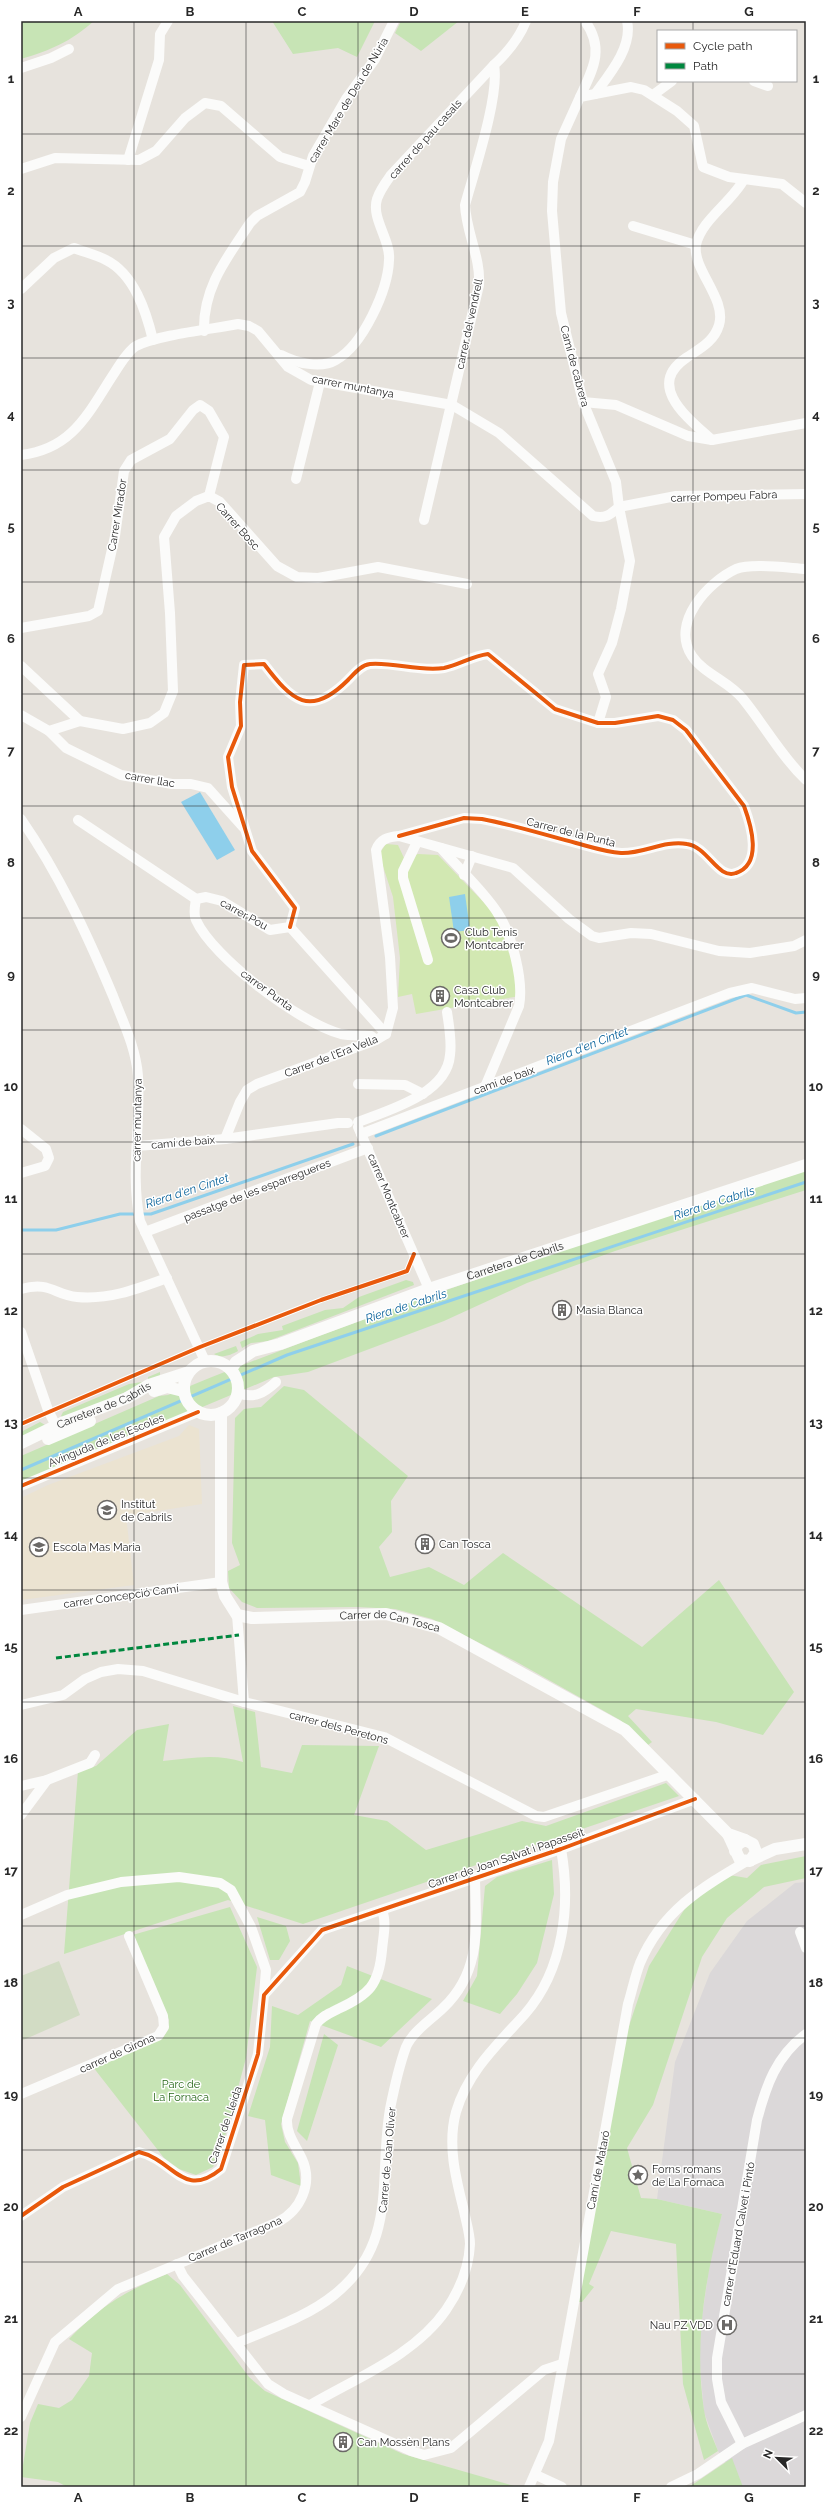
<svg xmlns="http://www.w3.org/2000/svg" width="827" height="2508" font-family="Raleway,sans-serif">
<style>
.industrial{fill:#dbd8d9}
.education{fill:#ebe3d1}
.green{fill:#c7e4b5}
.cemetery{fill:#d2dcc4}
.pitch{fill:#d2e8b2}
.water{fill:#8ecfeb}
.lines{fill:none;stroke-linecap:round;stroke-linejoin:round}
.stream{stroke:#8ecfeb;stroke-width:3}
.minor{stroke:#fbfbfa;stroke-width:10}
.tertiary{stroke:#fbfbfa;stroke-width:12}
.quiet{stroke:#00873e;stroke-width:3;stroke-dasharray:6 3;stroke-linecap:butt}
.cycleway-casing{stroke:#fff;stroke-width:6}
.cycleway{stroke:#e8590c;stroke-width:4}
.grid{fill:none;stroke:#282828;stroke-width:1;stroke-opacity:0.55}
.labels{text-anchor:middle;stroke-width:3;stroke-linejoin:round;paint-order:stroke}
.street-label{font-size:11px;fill:#282828;stroke:#fff}
.poi-label{font-size:11px;fill:#282828;stroke:#fff;text-anchor:start}
.park-label{font-size:11px;fill:#256617;stroke:#fff}
.water-label{font-size:12px;font-style:italic;fill:#0a639b;stroke:#fff}
.neatline{fill:none;stroke:#282828;stroke-width:1.5}
.grid-label{font-size:13px;text-anchor:middle;font-weight:bold;fill:#282828}
</style>
<rect width="100%" height="100%" fill="#e7e3dd"/>
<!-- industrial -->
<polygon class="industrial" points="806,1882 806,2487 742,2487 718,2451 704,2412 698,2345 711,2255 722,2214 657,2199 675,2062 710,1973 747,1921 795,1883"/>
<!-- education -->
<polygon class="education" points="189,1425 199,1429 202,1504 126,1516 134,1585 21,1600 21,1498 48,1485 179,1436"/>
<!-- green -->
<g class="green">
<path d="M21,21H94C70,42 51,50 21,59Z"/>
<polygon points="272,21 375,21 357,57 338,48 293,54"/>
<polygon points="401,21 459,21 421,51 395,33"/>
<path d="M806,1170V1190L615,1251L527,1283L444,1321L308,1372L274,1377L21,1483V1456L159,1396L168,1395C377,1309 592,1240 806,1170Z"/>
<polygon points="406,1280 413,1282 414,1285 268,1341 251,1343 242,1348 240,1342 258,1334 283,1330 282,1326 325,1310 343,1308 359,1297"/>
<path d="M236,1346L238,1351C231,1355 221,1359 214,1354Z"/>
<polygon points="160,1372 160,1377 63,1419 61,1416 63,1412 129,1384 148,1381 148,1377"/>
<polygon points="284,1386 304,1390 408,1476 391,1501 392,1532 379,1547 390,1577 429,1567 464,1585 503,1553 642,1647 719,1580 794,1692 763,1735 716,1722 636,1709 628,1716 652,1742 648,1745 620,1720 515,1661 432,1619 395,1609 358,1607 257,1608 242,1602 229,1588 228,1571 240,1565 232,1543 235,1418 244,1409 261,1407"/>
<polygon points="40,1422 45,1425 21,1441 21,1432"/>
<path d="M233,1706L255,1712L261,1767L292,1773L302,1745L379,1746L354,1815L387,1821L426,1850L522,1821L546,1826L666,1783L679,1796L303,1924L228,1900L64,1954L78,1771L96,1766L137,1730L169,1724L163,1761C189,1758 218,1753 243,1762Z"/>
<path d="M806,1856V1878L764,1887L727,1918L702,1957L653,2105L627,2148L641,2198L657,2199L722,2214C705,2279 694,2343 704,2410C706,2424 713,2438 718,2451L704,2460L683,2384L676,2244L611,2231L589,2284L594,2287L582,2302H578L627,2032L649,1966L689,1902L729,1875L747,1878L761,1865Z"/>
<polygon points="552,1860 554,1894 537,1963 517,1994 500,2014 463,2001 477,1976 485,1886 497,1877"/>
<polygon points="230,1907 257,1967 246,2058 223,2144 213,2167 196,2175 179,2169 164,2158 93,2067 162,2039 166,2033 169,2020 129,1936"/>
<polygon points="257,1917 286,1926 290,1941 279,1960 270,1960"/>
<polygon points="347,1966 432,1999 381,2047 310,2021 281,2124 285,2142 298,2163 301,2186 271,2175 265,2120 248,2116 270,2047 272,2006 298,2015 341,1985"/>
<polygon points="324,2034 338,2045 307,2141 297,2131"/>
<path d="M167,2274L180,2285L249,2377L265,2391L403,2454L518,2487H67L58,2482L21,2477L30,2423L38,2404L59,2408L72,2400L89,2376L92,2353L69,2339C102,2305 124,2292 167,2274Z"/>
<polygon points="732,2458 743,2487 689,2487"/>
</g>
<!-- cemetery -->
<polygon class="cemetery" points="59,1961 80,2015 21,2041 21,1976"/>
<!-- pitch -->
<polygon class="pitch" points="386,844 398,845 404,858 418,854 438,855 495,914 512,952 520,996 416,1014 412,994 398,997 400,958 393,897 379,854"/>
<!-- water -->
<g class="water">
<polygon points="200,792 235,850 217,860 181,802"/>
<polygon points="465,894 470,930 454,932 449,897"/>
</g>
<g class="lines">
<!-- stream -->
<g class="stream">
<polyline points="376,1136 746,995 796,1013 806,1012"/>
<polyline points="21,1230 56,1230 120,1214 151,1214 353,1144"/>
<polyline points="21,1470 287,1355 806,1182"/>
</g>
<!-- minor -->
<g class="minor">
<polyline points="21,68 51,58 69,49"/>
<polyline points="754,81 768,86"/>
<polyline points="595,94 631,87 644,90 677,111 694,126 703,167 729,177 782,184 806,203"/>
<polyline points="653,95 672,81"/>
<path d="M580,97C593,69 605,49 585,21"/>
<polyline points="128,160 159,60 160,34 168,21"/>
<polyline points="21,169 55,158 139,160 156,151 185,118 205,103 221,106 280,157 309,166"/>
<polyline points="633,226 696,245"/>
<path d="M21,289L54,258L74,248C84,252 96,255 106,260C134,274 146,311 153,340"/>
<path d="M204,331C203,287 227,258 250,223L257,216L300,192L305,182L313,156L346,99L375,59L394,21"/>
<path d="M281,355C296,363 321,369 336,360C363,345 388,290 389,260C391,240 371,219 377,199C380,190 386,182 391,175L494,65"/>
<polyline points="583,402 616,405 688,436 712,440 806,423"/>
<path d="M712,440C689,419 645,386 686,358C699,349 714,342 719,325C727,299 692,269 696,245C701,220 733,201 744,179"/>
<path d="M21,455C74,449 89,411 115,372C120,364 128,351 136,346C157,335 213,329 238,324L249,326L258,331L288,367L311,380L452,405L499,433L593,516C605,519 610,515 619,507"/>
<polyline points="296,479 320,382"/>
<polyline points="619,507 676,496 806,494"/>
<path d="M424,520L479,285C481,258 466,232 465,205C474,172 500,95 494,65C508,52 519,39 526,21"/>
<path d="M806,569C788,568 752,563 736,569C708,582 670,623 692,656C704,674 730,682 743,699C765,726 781,756 806,780"/>
<polyline points="21,628 89,616 98,611 115,536 124,471 131,460 170,439 193,410 200,405 209,411 224,437 209,496"/>
<polyline points="21,666 80,721 49,731 21,715"/>
<polyline points="80,721 123,729 150,723 164,713 173,691 170,613 164,537 176,516 196,501 209,496 220,502 277,566 297,577 318,578 378,567 467,584"/>
<path d="M598,723L606,697L598,674L612,643L621,609L630,561L619,507L616,482L583,402L561,313L552,211L553,182L561,139L580,97L595,94C609,75 633,47 627,21"/>
<polyline points="49,731 66,748 121,775 172,784 191,784 208,788 243,827"/>
<path d="M21,819C59,874 87,934 113,996C123,1022 136,1048 138,1076C141,1125 130,1174 140,1221L205,1361"/>
<polyline points="78,820 196,899 206,897 222,901 270,930 290,927 386,1034"/>
<polyline points="417,842 403,871 403,878 428,960"/>
<path d="M441,848C459,869 482,889 497,912C512,934 524,981 519,1006L485,1087"/>
<polyline points="464,875 472,856"/>
<path d="M196,899C195,906 193,914 196,920C213,958 300,1023 341,1034C350,1036 361,1035 371,1036L376,1040"/>
<path d="M290,927L295,908L252,851L232,787L228,757L241,726L240,702L244,665L264,664C292,701 310,718 348,680C354,674 361,665 370,664C394,662 420,672 444,668C459,665 472,656 488,654L555,709L598,723H615L658,716L673,720L686,730L744,806C751,825 763,864 736,873C718,880 708,847 687,844C664,840 643,854 621,853C606,852 591,847 576,843C545,835 514,825 482,819L464,818L399,836"/>
<polyline points="358,1084 405,1085 423,1094"/>
<path d="M358,1122C389,1110 447,1094 450,1055C452,1041 449,1026 447,1012"/>
<polyline points="358,1127 429,1289"/>
<polyline points="21,1129 46,1149 49,1158 45,1166 21,1173"/>
<polyline points="361,1134 730,993 752,988 795,999 806,998"/>
<path d="M225,1139L240,1102L247,1090L257,1084L376,1040L386,1034L393,1008L390,957L376,850C380,839 388,837 399,836L513,868L569,919L592,936L599,938L631,933L651,934L719,951L750,953L794,946L806,940"/>
<polyline points="137,1146 225,1139 338,1123 348,1123"/>
<polyline points="145,1232 368,1148"/>
<path d="M21,1289C51,1281 54,1295 77,1297C109,1300 137,1289 167,1278"/>
<polyline points="21,1332 48,1410 56,1426"/>
<path d="M238,1393C254,1399 264,1393 276,1382"/>
<polyline points="21,1486 198,1412"/>
<polyline points="21,1610 221,1582"/>
<polyline points="237,1615 244,1702"/>
<polyline points="21,1705 63,1695 85,1679 101,1672 118,1669 143,1671 244,1702 384,1737 536,1816 544,1817 670,1774"/>
<polyline points="47,1780 90,1763 95,1755"/>
<polyline points="21,1786 47,1780 21,1815"/>
<polyline points="21,1915 67,1895 121,1882 179,1877 220,1883 231,1890 251,1927 266,1970 264,1995"/>
<polyline points="800,1932 806,1948"/>
<polyline points="21,2094 158,2036 164,2027 163,2016 129,1936"/>
<path d="M21,2216L63,2187L139,2152C174,2160 183,2200 221,2169L258,2054L264,1995L322,1930L561,1849L695,1799"/>
<polyline points="177,2264 183,2276 268,2384 284,2394 411,2451 424,2455 451,2448 544,2370 562,2364"/>
<path d="M237,2343C269,2329 307,2317 334,2295C399,2243 378,2179 390,2109C394,2089 399,2066 406,2047C412,2032 432,2019 443,2008C482,1971 476,1928 475,1879"/>
<path d="M310,2405C356,2378 415,2355 446,2310C459,2291 469,2267 470,2244C470,2234 466,2221 464,2211C456,2179 447,2145 456,2112C468,2071 498,2044 525,2014C564,1969 571,1905 561,1849"/>
<path d="M21,2417L55,2342L118,2289L278,2222C301,2210 313,2183 302,2159C296,2146 286,2134 287,2119L316,2024C322,2016 330,2013 338,2009C369,1995 379,1985 382,1950C383,1937 387,1923 382,1910"/>
<path d="M742,2444L721,2402L717,2379V2358L757,2120C766,2086 776,2056 806,2034"/>
<polyline points="536,2475 562,2487"/>
<path d="M529,2487L549,2441L628,2004C632,1991 635,1976 640,1963C662,1911 701,1888 747,1861"/>
<polyline points="671,2487 698,2474 742,2444 806,2415"/>
</g>
<!-- tertiary -->
<g class="tertiary">
<circle cx="211" cy="1388" r="27"/>
<path id="s1" d="M231,1369L236,1362L253,1351L280,1344L429,1289L806,1165"/>
<polyline points="154,1391 167,1387 183,1391"/>
<path id="s2" d="M221,1413V1582L225,1596L237,1615L252,1618L386,1614L439,1628L625,1730L728,1834L745,1840"/>
<polyline points="48,1439 90,1421"/>
<path id="s3" d="M21,1443L64,1422L127,1398L149,1385L189,1372"/>
<polyline points="728,1834 740,1860 750,1861 756,1852 753,1844 745,1840 738,1844 735,1851"/>
<polyline points="751,1860 775,1849 806,1844"/>
</g>
<!-- quiet -->
<polyline class="quiet" points="56,1658 239,1635"/>
<defs>
<g id="cycleway">
<path d="M290,927L295,908L252,851L232,787L228,757L241,726L240,702L244,665L264,664C292,701 310,718 348,680C354,674 361,665 370,664C394,662 420,672 444,668C459,665 472,656 488,654L555,709L598,723H615L658,716L673,720L686,730L744,806C751,825 763,864 736,873C718,880 708,847 687,844C664,840 643,854 621,853C606,852 591,847 576,843C545,835 514,825 482,819L464,818L399,836"/>
<polyline points="21,1424 200,1347 321,1300 407,1271 414,1254"/>
<polyline points="21,1486 198,1412"/>
<path d="M21,2216L63,2187L139,2152C174,2160 183,2200 221,2169L258,2054L264,1995L322,1930L561,1849L695,1799"/>
</g>
</defs>
<!-- cycleway casing -->
<use href="#cycleway" class="cycleway-casing"/>
<!-- cycleway -->
<use href="#cycleway" class="cycleway"/>
</g>
<!-- grid -->
<path class="grid" d="M134,21V2487M246,21V2487M358,21V2487M469,21V2487M581,21V2487M693,21V31M693,81V2487M21,134H806M21,246H806M21,358H806M21,470H806M21,582H806M21,694H806M21,806H806M21,918H806M21,1030H806M21,1142H806M21,1254H806M21,1366H806M21,1478H806M21,1590H806M21,1702H806M21,1814H806M21,1926H806M21,2038H806M21,2150H806M21,2262H806M21,2374H806"/>
<!-- icons -->
<defs>
<symbol id="stadium-ring" viewBox="-11 -11 22 22"><circle r="9.5" fill="#fff" stroke="#6b6967" stroke-width="1.5"/><path d="M0-5a6.5 5 0 1 0 0 10a6.5 5 0 1 0 0-10ZM-3.5-1.8h7v3.6h-7Z" fill="#6b6967"/></symbol>
<symbol id="building-ring" viewBox="-11 -11 22 22"><circle r="9.5" fill="#fff" stroke="#6b6967" stroke-width="1.5"/><path d="M-4-6H4V6H1V3H-1V6H-4ZM-2.5-4.3h1.7v1.8h-1.7ZM.8-4.3h1.7v1.8H.8ZM-2.5-1h1.7V.8h-1.7ZM.8-1h1.7V.8H.8Z" fill="#6b6967"/></symbol>
<symbol id="school-ring" viewBox="-11 -11 22 22"><circle r="9.5" fill="#fff" stroke="#6b6967" stroke-width="1.5"/><path d="M0-5L7-2L0 1L-7-2ZM-4 1L0 2.5L4 1V4Q0 6-4 4Z" fill="#6b6967"/></symbol>
<symbol id="sight-ring" viewBox="-11 -11 22 22"><circle r="9.5" fill="#fff" stroke="#6b6967" stroke-width="1.5"/><path d="M0-6L1.8-2.2L6-1.7L2.9 1.2L3.7 5.4L0 3.3L-3.7 5.4L-2.9 1.2L-6-1.7L-1.8-2.2Z" fill="#6b6967"/></symbol>
<symbol id="hospital-ring" viewBox="-11 -11 22 22"><circle r="9.5" fill="#fff" stroke="#6b6967" stroke-width="1.5"/><path d="M-5-5h3v3.5h4V-5h3V5h-3V1.5h-4V5h-3Z" fill="#6b6967"/></symbol>
</defs>
<g fill-rule="evenodd">
<use href="#stadium-ring" x="440" y="927" width="22" height="22"/>
<use href="#building-ring" x="429" y="985" width="22" height="22"/>
<use href="#building-ring" x="551" y="1299" width="22" height="22"/>
<use href="#school-ring" x="96" y="1499" width="22" height="22"/>
<use href="#building-ring" x="414" y="1533" width="22" height="22"/>
<use href="#school-ring" x="28" y="1536" width="22" height="22"/>
<use href="#sight-ring" x="627" y="2164" width="22" height="22"/>
<use href="#hospital-ring" x="716" y="2314" width="22" height="22"/>
<use href="#building-ring" x="332" y="2431" width="22" height="22"/>
</g>
<g class="labels">
<!-- street labels -->
<g class="street-label">
<text transform="translate(348 100) rotate(-59)" y="4">carrer Mare de Deu de Núria</text>
<text transform="translate(425 139) rotate(-48)" y="4">carrer de pau casals</text>
<text transform="translate(469 324) rotate(-78)" y="4">carrer del vendrell</text>
<text transform="translate(575 366) rotate(75)" y="4">Camí de cabrera</text>
<text transform="translate(353 386) rotate(11)" y="4">carrer muntanya</text>
<text transform="translate(724 496) rotate(-2)" y="4">carrer Pompeu Fabra</text>
<text transform="translate(117 515) rotate(-81)" y="4">Carrer Mirador</text>
<text transform="translate(238 526) rotate(48)" y="4">Carrer Bosc</text>
<text transform="translate(150 779) rotate(10)" y="4">carrer llac</text>
<text transform="translate(571 832) rotate(14)" y="4">Carrer de la Punta</text>
<text transform="translate(244 914) rotate(29)" y="4">carrer Pou</text>
<text transform="translate(267 990) rotate(36)" y="4">carrer Punta</text>
<text transform="translate(331 1056) rotate(-21)" y="4">Carrer de l'Era Vella</text>
<text transform="translate(504 1080) rotate(-20)" y="4">camí de baix</text>
<text transform="translate(137 1120) rotate(-89)" y="4">carrer muntanya</text>
<text transform="translate(183 1142) rotate(-5)" y="4">camí de baix</text>
<text transform="translate(257 1190) rotate(-21)" y="4">passatge de les esparregueres</text>
<text transform="translate(389 1196) rotate(67)" y="4">carrer Montcabrer</text>
<text dy="4" stroke="none"><textPath href="#s1" startOffset="306">Carretera de Cabrils</textPath></text>
<text dy="4" stroke="none"><textPath href="#s3" startOffset="91">Carretera de Cabrils</textPath></text>
<text transform="translate(106 1440) rotate(-22)" y="4">Avinguda de les Escoles</text>
<text transform="translate(121 1596) rotate(-8)" y="4">carrer Concepció Camí</text>
<text dy="4" stroke="none"><textPath href="#s2" startOffset="360">Carrer de Can Tosca</textPath></text>
<text transform="translate(339 1727) rotate(15)" y="4">carrer dels Peretons</text>
<text transform="translate(506 1858) rotate(-19)" y="4">Carrer de Joan Salvat i Papasseit</text>
<text transform="translate(117 2053) rotate(-24)" y="4">carrer de Girona</text>
<text transform="translate(225 2125) rotate(-71)" y="4">Carrer de Lleida</text>
<text transform="translate(387 2160) rotate(-85)" y="4">Carrer de Joan Oliver</text>
<text transform="translate(598 2170) rotate(-79)" y="4">Camí de Mataró</text>
<text transform="translate(738 2234) rotate(-80)" y="4">carrer d'Eduard Calvet i Pintó</text>
<text transform="translate(235 2239) rotate(-23)" y="4">Carrer de Tarragona</text>
</g>
<!-- poi labels -->
<g class="poi-label">
<text x="465" y="936">Club Tenis<tspan x="465" dy="13">Montcabrer</tspan></text>
<text x="454" y="994">Casa Club<tspan x="454" dy="13">Montcabrer</tspan></text>
<text x="576" y="1314">Masia Blanca</text>
<text x="121" y="1508">Institut<tspan x="121" dy="13">de Cabrils</tspan></text>
<text x="439" y="1548">Can Tosca</text>
<text x="53" y="1551">Escola Mas Maria</text>
<text x="652" y="2173">Forns romans<tspan x="652" dy="13">de La Fornaca</tspan></text>
<text x="713" y="2329" text-anchor="end">Nau PZ VDD</text>
<text x="357" y="2446">Can Mossèn Plans</text>
</g>
<!-- park labels -->
<g class="park-label">
<text x="181" y="2088">Parc de<tspan x="181" dy="13">La Fornaca</tspan></text>
</g>
<!-- water labels -->
<g class="water-label">
<text transform="translate(587 1046) rotate(-21)" y="4">Riera d'en Cintet</text>
<text transform="translate(187 1191) rotate(-18)" y="4">Riera d'en Cintet</text>
<text transform="translate(714 1203) rotate(-18)" y="4">Riera de Cabrils</text>
<text transform="translate(406 1306) rotate(-18)" y="4">Riera de Cabrils</text>
</g>
</g>
<!-- border -->
<rect width="827" height="2508" fill="none" stroke="#ffffff" stroke-width="44"/>
<!-- legend -->
<rect x="657" y="30" width="140" height="52" fill="#ffffff" stroke="#a9a9a9"/>
<rect x="665" y="43" width="20" height="6" fill="#e8590c" stroke="#a9a9a9"/>
<text x="693" y="50" font-size="12" fill="#282828">Cycle path</text>
<rect x="665" y="63" width="20" height="6" fill="#00873e" stroke="#a9a9a9"/>
<text x="693" y="70" font-size="12" fill="#282828">Path</text>
<!-- north arrow -->
<g transform="translate(777 2458) rotate(294)" stroke="#ffffff" stroke-width="3" paint-order="stroke">
<path d="M0-3L7 15L0 10L-7 15Z" fill="#282828"/>
<text y="-6" font-size="11" font-weight="bold" text-anchor="middle" fill="#282828">N</text>
</g>
<rect x="22" y="22" width="783" height="2464" class="neatline"/>
<g class="grid-label">
<text x="78" y="16">A</text>
<text x="190" y="16">B</text>
<text x="302" y="16">C</text>
<text x="414" y="16">D</text>
<text x="525" y="16">E</text>
<text x="637" y="16">F</text>
<text x="749" y="16">G</text>
<text x="11" y="83">1</text>
<text x="816" y="83">1</text>
<text x="11" y="195">2</text>
<text x="816" y="195">2</text>
<text x="11" y="307">3</text>
<text x="816" y="307">3</text>
<text x="11" y="419">4</text>
<text x="816" y="419">4</text>
<text x="11" y="531">5</text>
<text x="816" y="531">5</text>
<text x="11" y="643">6</text>
<text x="816" y="643">6</text>
<text x="11" y="755">7</text>
<text x="816" y="755">7</text>
<text x="11" y="867">8</text>
<text x="816" y="867">8</text>
<text x="11" y="979">9</text>
<text x="816" y="979">9</text>
<text x="11" y="1091">10</text>
<text x="816" y="1091">10</text>
<text x="11" y="1203">11</text>
<text x="816" y="1203">11</text>
<text x="11" y="1315">12</text>
<text x="816" y="1315">12</text>
<text x="11" y="1427">13</text>
<text x="816" y="1427">13</text>
<text x="11" y="1539">14</text>
<text x="816" y="1539">14</text>
<text x="11" y="1651">15</text>
<text x="816" y="1651">15</text>
<text x="11" y="1763">16</text>
<text x="816" y="1763">16</text>
<text x="11" y="1875">17</text>
<text x="816" y="1875">17</text>
<text x="11" y="1987">18</text>
<text x="816" y="1987">18</text>
<text x="11" y="2099">19</text>
<text x="816" y="2099">19</text>
<text x="11" y="2211">20</text>
<text x="816" y="2211">20</text>
<text x="11" y="2323">21</text>
<text x="816" y="2323">21</text>
<text x="11" y="2435">22</text>
<text x="816" y="2435">22</text>
<text x="78" y="2502">A</text>
<text x="190" y="2502">B</text>
<text x="302" y="2502">C</text>
<text x="414" y="2502">D</text>
<text x="525" y="2502">E</text>
<text x="637" y="2502">F</text>
<text x="749" y="2502">G</text>
</g>
</svg>
